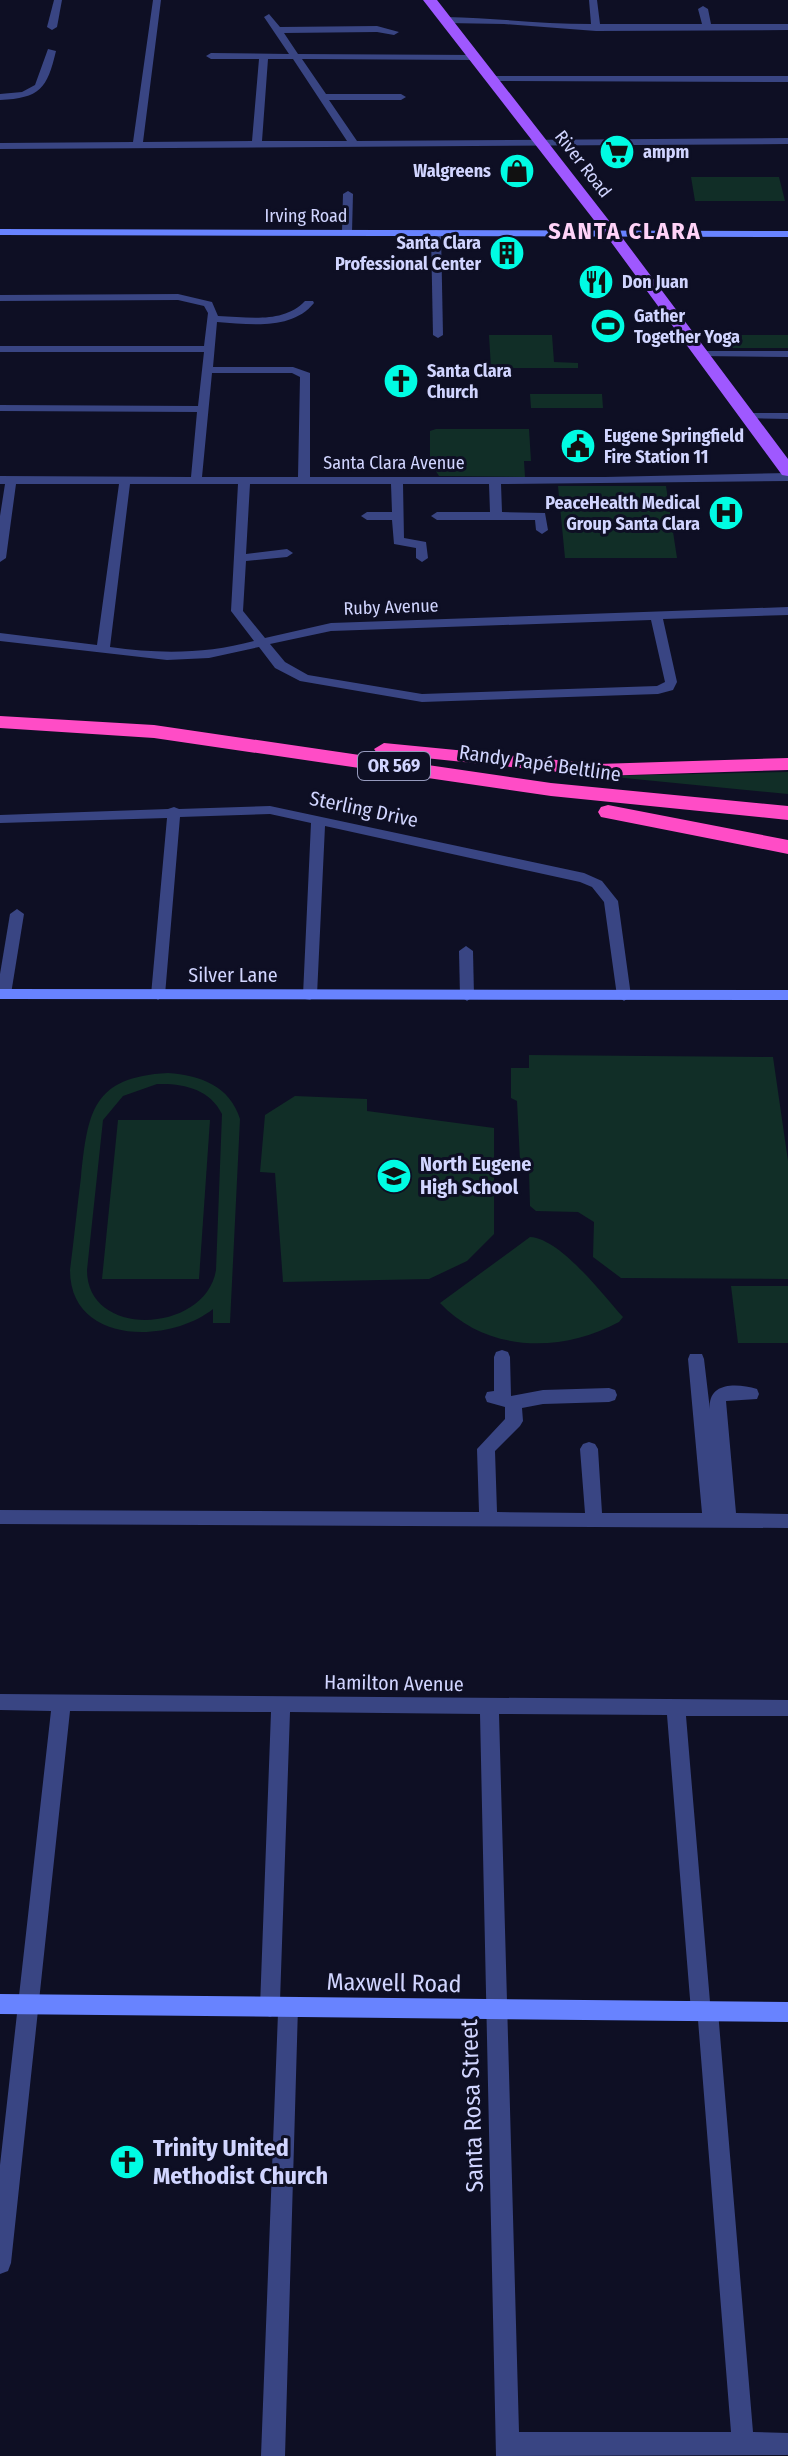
<svg xmlns="http://www.w3.org/2000/svg" width="788" height="2456" font-family="'Fira Sans Condensed',sans-serif">
<style>
.green{fill:#112e27;fill-rule:evenodd}
.lines{fill:none;stroke-linecap:round;stroke-linejoin:round}
.street{fill:#394583;fill-rule:evenodd}
.secondary{fill:#6883ff;fill-rule:evenodd}
.primary{fill:#9f58ff;fill-rule:evenodd}
.highway{fill:#ff4cc6;fill-rule:evenodd}
.labels{text-anchor:middle;stroke-width:6;stroke-linejoin:round;paint-order:stroke}
.far-poi-label{font-size:18px;font-weight:bold;fill:#d1d5ff;stroke:#0e0f24;text-anchor:start}
.far-street-label{font-size:18px;fill:#d1d5ff;stroke:#0e0f24}
.shield{fill:#0e0f24;stroke:#969abd;stroke-width:2}
.shield-label{font-size:18px;font-weight:bold;fill:#d1d5ff}
.street-label{font-size:20px;fill:#d1d5ff;stroke:#0e0f24}
.poi-label{font-size:20px;font-weight:bold;fill:#d1d5ff;stroke:#0e0f24;text-anchor:start}
.far-district-label{font-size:24px;font-weight:bold;letter-spacing:2px;fill:#ffd3f8;stroke:#0e0f24}
.near-street-label{font-size:24px;fill:#d1d5ff;stroke:#0e0f24}
.near-poi-label{font-size:24px;font-weight:bold;fill:#d1d5ff;stroke:#0e0f24;text-anchor:start}
</style>
<rect width="100%" height="100%" fill="#0e0f24"/>
<!-- green -->
<g class="green">
<polygon points="691,177 779,177 785,201 695,201"/>
<polygon points="489,335 552,335 554,362 578,363 578,368 491,368"/>
<polygon points="729,335 788,335 788,348 732,348"/>
<polygon points="530,394 602,394 603,408 531,408"/>
<polygon points="436,429 529,429 531,461 524,461 525,477 439,476 430,462 430,431"/>
<polygon points="558,486 666,486 677,558 565,558"/>
<polygon points="788,772 788,794 604,776"/>
<polygon points="529,1055 773,1057 788,1161 788,1279 621,1278 593,1257 594,1222 578,1212 536,1211 530,1206 529,1171 520,1161 517,1101 511,1098 511,1068 529,1068"/>
<path d="M168,1073C200,1075 230,1086 240,1119L230,1323H213V1309C169,1344 70,1345 70,1270C74,1239 77,1208 81,1177C88,1112 92,1077 168,1073ZM157,1084C183,1083 210,1089 222,1114L216,1270C206,1333 87,1340 87,1270L103,1120L123,1096Z"/>
<polygon points="295,1096 367,1099 367,1111 494,1128 494,1234 467,1261 429,1279 283,1282 275,1173 260,1172 265,1115"/>
<polygon points="118,1120 210,1120 199,1279 102,1279"/>
<path d="M530,1237C561,1239 602,1294 623,1317L619,1322C562,1353 487,1353 440,1303Z"/>
<polygon points="731,1286 788,1286 788,1343 738,1343"/>
</g>
<g class="lines">
<!-- street -->
<g class="street">
<polygon points="54,0 62,0 57,27 52,30 47,27"/>
<path d="M153,0H161L143,142L252,141L259,59H211L206,56L211,53L289,54L264,17L269,14L280,27L377,26L399,32L394,35L377,32L284,33L298,54L477,55L479,57L474,60L302,59L326,94H401L406,97L401,100H329L357,141L788,138V144L0,149V143L133,142ZM268,59H293L347,141H262Z"/>
<path d="M589,0H597L600,24H702L698,9L703,6L708,9L711,24H788V30L596,31L504,24L446,23L441,20L446,17C495,18 543,24 591,24Z"/>
<path d="M48,49L56,51C47,89 40,98 0,100V94L22,92L35,85Z"/>
<polygon points="492,76 788,76 788,82 489,81 489,77"/>
<polygon points="348,191 353,194 352,232 347,235 342,232 343,194"/>
<polygon points="436,230 441,233 443,335 438,338 433,335 431,233"/>
<path d="M178,294L212,302L218,316C248,317 283,324 305,301H313L314,303C291,331 250,324 217,322L213,367H293L310,373V477H605L788,473V481L501,484L502,512L545,513L548,530L542,534L536,530L535,520H437L431,516L437,512H490L489,484H403L404,538L426,542L428,558L422,562L416,558V548L394,544L392,520H367L361,516L367,512H392L391,484H250L246,554L287,549L293,553L287,557L246,561L243,611L265,638L331,623L788,607V615L663,619L677,682L673,690L658,694L422,702L300,681L275,668L259,647L209,658L167,660L0,641V633L97,645L119,484H16L6,558L0,562V516L5,484H0V476L191,477L197,412L0,411V405L198,406L204,352H0V346H204L208,313L204,306L178,300L0,301V295ZM212,373H292L300,377L298,477H202ZM130,484H238L231,611L254,641C206,654 159,654 110,647ZM651,620L665,682L657,686L422,694L308,675L285,662L270,644L331,631Z"/>
<polygon points="701,351 788,351 788,357 697,356 697,352"/>
<polygon points="747,413 788,413 788,419 743,418 741,416"/>
<polygon points="270,806 584,873 602,881 618,901 631,996 624,1001 617,996 604,902 592,887 580,882 325,826 317,995 310,1000 305,999 303,995 311,823 270,814 180,817 165,995 158,1000 151,995 167,818 0,823 0,815 168,809 174,807 179,809"/>
<polygon points="17,909 24,914 11,994 4,999 0,998 0,974 10,914"/>
<polygon points="466,946 473,951 474,996 467,1001 460,996 459,951"/>
<path d="M502,1350L508,1352L510,1357L511,1396L543,1390L609,1388L615,1390L617,1395L615,1400L609,1402L543,1404L522,1408L523,1421L520,1426L495,1451L497,1512L585,1513L580,1449L583,1444L589,1442L595,1444L598,1449L602,1513H702L688,1359L690,1354H702L704,1359L710,1410C707,1382 736,1383 757,1389L759,1394L757,1399L726,1401L736,1513L788,1514V1528L0,1524V1510L479,1512L477,1449L505,1419V1407L487,1402L485,1397L487,1392L494,1391V1357L496,1352Z"/>
<path d="M0,1694L788,1700V1716H686L710,2002L715,2004L718,2011L753,2432L788,2433V2455L496,2456L480,1714L290,1712L280,2001L288,1997L295,2000L298,2007L285,2456H261L278,2013L270,2017L263,2014L260,2007L271,1712L70,1711L11,2263L8,2271L0,2274V2165L51,1711L0,1710ZM499,1714L667,1715L691,2011L694,2018L698,2020L731,2432H519Z"/>
</g>
<!-- secondary -->
<g class="secondary">
<polygon points="0,229 788,231 788,237 0,235"/>
<polygon points="0,989 788,990 788,1000 0,999"/>
<polygon points="0,1994 788,2002 788,2022 0,2014"/>
</g>
<!-- primary -->
<polygon class="primary" points="423,0 437,0 621,236 788,459 788,476 782,475 611,242"/>
<!-- highway -->
<g class="highway">
<polygon points="0,716 154,725 551,783 788,806 788,820 551,796 154,738 0,728"/>
<polygon points="384,743 598,764 788,758 788,770 598,776 377,753 374,749"/>
<polygon points="608,805 788,840 788,854 601,817 598,812 601,807"/>
</g>
</g>
<!-- icons -->
<defs>
<symbol id="supermarket-disc" viewBox="-11 -11 22 22"><circle r="9.5" fill="#00fce3" stroke="#0e0f24"/><path d="M-6-5.5h2.5l.6 2H6L4.5 2H-2.5L-4.4-4H-6ZM-1.5 3.2a1.3 1.3 0 1 0 .1 0ZM3 3.2a1.3 1.3 0 1 0 .1 0Z" fill="#111"/></symbol>
<symbol id="shop-disc" viewBox="-11 -11 22 22"><circle r="9.5" fill="#00fce3" stroke="#0e0f24"/><path d="M-5-2.5h2.3a2.7 3.5 0 0 1 5.4 0H5L5.5 6h-11ZM-1.5-2.5h3a1.5 2.3 0 0 0-3 0Z" fill="#111"/></symbol>
<symbol id="building-disc" viewBox="-11 -11 22 22"><circle r="9.5" fill="#00fce3" stroke="#0e0f24"/><path d="M-4-6H4V6H1V3H-1V6H-4ZM-2.5-4.3h1.7v1.8h-1.7ZM.8-4.3h1.7v1.8H.8ZM-2.5-1h1.7V.8h-1.7ZM.8-1h1.7V.8H.8Z" fill="#111"/></symbol>
<symbol id="restaurant-disc" viewBox="-11 -11 22 22"><circle r="9.5" fill="#00fce3" stroke="#0e0f24"/><path d="M-5-6h1v4h1v-4h1v4h1v-4h1v5L-1.5 .5V6h-2V.5L-5-1ZM5-6V6H3V1.5H1.5Q1.5-4 5-6Z" fill="#111"/></symbol>
<symbol id="stadium-disc" viewBox="-11 -11 22 22"><circle r="9.5" fill="#00fce3" stroke="#0e0f24"/><path d="M0-5a6.5 5 0 1 0 0 10a6.5 5 0 1 0 0-10ZM-3.5-1.8h7v3.6h-7Z" fill="#111"/></symbol>
<symbol id="church-disc" viewBox="-11 -11 22 22"><circle r="9.5" fill="#00fce3" stroke="#0e0f24"/><path d="M-1.2-6h2.4v3.5h3.3v2.4h-3.3V6h-2.4V-.1h-3.3v-2.4h3.3Z" fill="#111"/></symbol>
<symbol id="civic-disc" viewBox="-11 -11 22 22"><circle r="9.5" fill="#00fce3" stroke="#0e0f24"/><path d="M-.6-6.5H3V-4.5H.6V-3L4-1V1h2V6H-6V1h2V-1L-.6-3ZM-1.2 2.5V6h2.4V2.5Z" fill="#111"/></symbol>
<symbol id="hospital-disc" viewBox="-11 -11 22 22"><circle r="9.5" fill="#00fce3" stroke="#0e0f24"/><path d="M-5-5h3v3.5h4V-5h3V5h-3V1.5h-4V5h-3Z" fill="#111"/></symbol>
<symbol id="school-disc" viewBox="-11 -11 22 22"><circle r="9.5" fill="#00fce3" stroke="#0e0f24"/><path d="M0-5L7-2L0 1L-7-2ZM-4 1L0 2.5L4 1V4Q0 6-4 4Z" fill="#111"/></symbol>
</defs>
<g fill-rule="evenodd">
<use href="#supermarket-disc" x="597" y="132" width="40" height="40"/>
<use href="#shop-disc" x="497" y="151" width="40" height="40"/>
<use href="#building-disc" x="487" y="233" width="40" height="40"/>
<use href="#restaurant-disc" x="576" y="262" width="40" height="40"/>
<use href="#stadium-disc" x="588" y="306" width="40" height="40"/>
<use href="#church-disc" x="381" y="361" width="40" height="40"/>
<use href="#civic-disc" x="558" y="426" width="40" height="40"/>
<use href="#hospital-disc" x="706" y="493" width="40" height="40"/>
<use href="#school-disc" x="374" y="1156" width="40" height="40"/>
<use href="#church-disc" x="107" y="2142" width="40" height="40"/>
</g>
<g class="labels">
<!-- far-poi labels -->
<g class="far-poi-label">
<text x="643" y="158">ampm</text>
<text x="491" y="177" text-anchor="end">Walgreens</text>
<text x="481" y="249" text-anchor="end">Santa Clara<tspan x="481" dy="21">Professional Center</tspan></text>
<text x="622" y="288">Don Juan</text>
<text x="634" y="322">Gather<tspan x="634" dy="21">Together Yoga</tspan></text>
<text x="427" y="377">Santa Clara<tspan x="427" dy="21">Church</tspan></text>
<text x="604" y="442">Eugene Springfield<tspan x="604" dy="21">Fire Station 11</tspan></text>
<text x="700" y="509" text-anchor="end">PeaceHealth Medical<tspan x="700" dy="21">Group Santa Clara</tspan></text>
</g>
<!-- far-street labels -->
<g class="far-street-label">
<text transform="translate(583 164) rotate(52)" y="6">River Road</text>
<text x="306" y="222">Irving Road</text>
<text x="394" y="469">Santa Clara Avenue</text>
<text transform="translate(391 607) rotate(-2)" y="6">Ruby Avenue</text>
</g>
<!-- shield labels -->
<rect class="shield" x="358" y="752" width="72" height="28" rx="6"/>
<g class="shield-label">
<text x="394" y="772">OR 569</text>
</g>
<!-- street labels -->
<g class="street-label">
<text transform="translate(540 763) rotate(8)" y="7">Randy Papé Beltline</text>
<text transform="translate(364 809) rotate(12)" y="7">Sterling Drive</text>
<text x="233" y="982">Silver Lane</text>
<text transform="translate(394 1683) rotate(1)" y="7">Hamilton Avenue</text>
</g>
<!-- poi labels -->
<g class="poi-label">
<text x="420" y="1171">North Eugene<tspan x="420" dy="23">High School</tspan></text>
</g>
<!-- far-district labels -->
<g class="far-district-label">
<text x="625" y="239">SANTA CLARA</text>
</g>
<!-- near-street labels -->
<g class="near-street-label">
<text transform="translate(394 1983) rotate(1)" y="8">Maxwell Road</text>
<text transform="translate(472 2106) rotate(-92)" y="8">Santa Rosa Street</text>
</g>
<!-- near-poi labels -->
<g class="near-poi-label">
<text x="153" y="2156">Trinity United<tspan x="153" dy="28">Methodist Church</tspan></text>
</g>
</g>
</svg>
